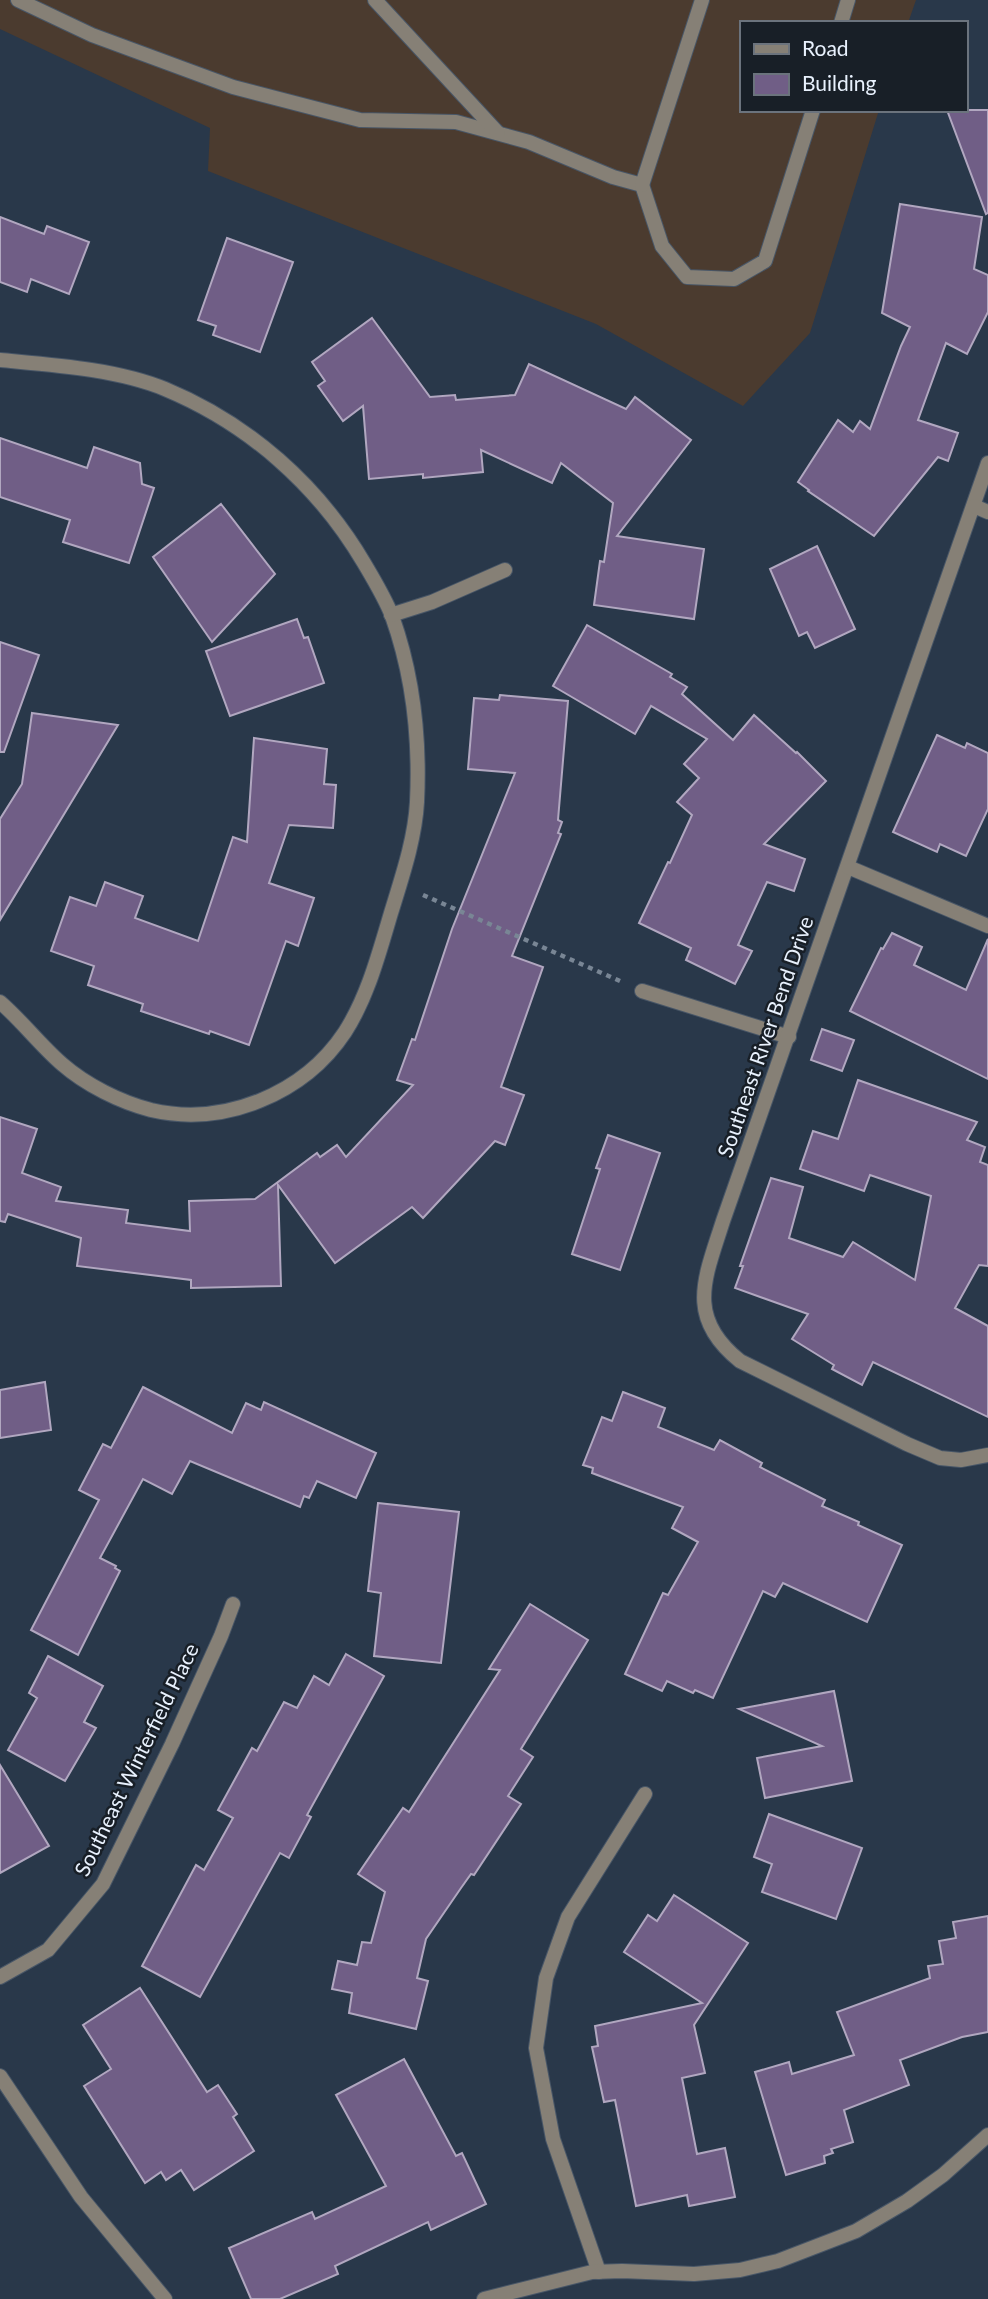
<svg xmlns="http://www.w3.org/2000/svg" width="988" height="2299" font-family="Lato,sans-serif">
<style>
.industrial{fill:#4b3b2f}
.building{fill:#705e86;stroke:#b1a7c0;stroke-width:2}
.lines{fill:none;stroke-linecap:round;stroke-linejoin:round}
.service-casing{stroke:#485667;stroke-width:16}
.minor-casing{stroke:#485667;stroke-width:16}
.path{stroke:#798695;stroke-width:4.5;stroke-dasharray:5 5;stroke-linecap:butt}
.service{stroke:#868076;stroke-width:14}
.minor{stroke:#868076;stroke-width:14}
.labels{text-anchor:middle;stroke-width:5;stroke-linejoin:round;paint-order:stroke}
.street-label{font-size:21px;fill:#e8f1fd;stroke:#181f27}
</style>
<rect width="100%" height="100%" fill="#29384a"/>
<!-- industrial -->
<polygon class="industrial" points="0,0 916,0 908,23 741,23 741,110 879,110 810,333 743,406 596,324 208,171 210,128 0,29"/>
<!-- building -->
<g class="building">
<polygon points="947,110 988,110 988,213 986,214"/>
<polygon points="900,204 982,217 974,269 988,275 988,312 967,354 946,343 918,420 958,433 948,461 938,457 874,536 808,491 809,490 798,482 838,420 853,432 860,421 870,429 901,346 910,327 882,313"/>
<polygon points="0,217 44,234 47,226 89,242 69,294 31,279 27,292 0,282"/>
<polygon points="227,238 293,262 260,352 213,335 216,326 198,320"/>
<polygon points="372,318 430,397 455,395 456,400 515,395 529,364 626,409 635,397 691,440 617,536 704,549 694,619 594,605 600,561 604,562 613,503 561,463 552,483 481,450 483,472 423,478 423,474 369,479 363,406 343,421 318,386 325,381 312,362"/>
<polygon points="0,438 87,468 94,447 140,463 142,484 154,488 129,563 63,542 70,520 0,497"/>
<polygon points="221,504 275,574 212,642 153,557"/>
<polygon points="817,546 855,629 815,648 807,632 799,636 770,569"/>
<polygon points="297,619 304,638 308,637 324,683 230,716 206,651"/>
<polygon points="587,625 672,674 670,677 687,687 682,694 733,740 754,715 796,753 797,752 826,781 764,844 805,859 794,891 767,882 738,945 752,951 735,984 686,960 691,948 639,923 668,862 670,863 692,815 677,802 699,778 684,764 707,739 651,706 635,734 553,686"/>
<polygon points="0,642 39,655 4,752 0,752"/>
<polygon points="500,695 568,701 558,820 562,822 558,833 561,834 512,956 543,967 501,1087 524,1095 505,1145 495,1141 423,1218 412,1207 335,1263 278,1185 281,1286 191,1288 191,1280 77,1266 81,1238 8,1214 5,1222 0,1221 0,1117 37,1129 22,1173 61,1187 56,1201 128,1210 126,1223 190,1231 189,1201 255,1199 317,1153 320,1157 337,1145 346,1157 413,1085 397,1080 412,1039 415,1040 452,929 515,773 468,769 474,698 499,700"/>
<polygon points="32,713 118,725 0,920 0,819 22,784"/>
<polygon points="937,735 965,748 967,743 988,753 988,809 966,856 940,844 937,852 893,832"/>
<polygon points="254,738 327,749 324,784 336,785 333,828 289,825 269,883 314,898 298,946 286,941 249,1045 210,1031 209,1034 141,1011 143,1004 88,985 94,966 51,951 70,897 96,906 105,882 143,896 135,918 198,941 233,837 247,842"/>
<polygon points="892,933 922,947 914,965 966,990 988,939 988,1079 850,1011 881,948 883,949"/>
<polygon points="822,1029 854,1040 842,1071 811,1060"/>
<polygon points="858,1080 977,1122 967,1140 985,1147 980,1162 988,1165 988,1266 979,1265 955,1308 988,1326 988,1417 873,1362 862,1385 832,1369 834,1365 792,1339 808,1314 735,1288 743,1266 740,1266 771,1178 803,1187 789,1238 843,1257 853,1242 915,1280 931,1196 870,1175 864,1191 800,1169 813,1131 838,1139"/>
<polygon points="608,1135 660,1153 620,1270 572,1254 600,1169 596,1168"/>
<polygon points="45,1382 51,1430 0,1438 0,1390"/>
<polygon points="143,1387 232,1433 246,1403 261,1410 264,1402 376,1453 356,1498 317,1481 309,1498 304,1496 300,1507 190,1461 172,1494 143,1479 100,1558 116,1566 115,1568 120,1571 78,1655 31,1630 99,1500 79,1490 103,1444 111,1448"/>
<polygon points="623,1392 665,1408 658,1427 714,1450 720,1440 762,1463 760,1467 825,1500 822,1506 859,1522 858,1525 902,1545 867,1622 783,1583 775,1597 763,1591 713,1698 695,1690 693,1693 667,1681 662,1691 625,1674 663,1593 668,1595 698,1542 672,1528 683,1507 592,1473 593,1468 583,1465 602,1417 612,1421"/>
<polygon points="378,1503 459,1512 441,1663 374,1656 381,1593 368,1591"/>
<polygon points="530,1604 588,1640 521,1749 533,1757 508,1796 521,1804 474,1875 471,1874 461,1888 426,1939 417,1978 428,1981 416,2029 349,2013 352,1993 332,1989 338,1961 357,1965 362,1942 371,1943 385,1892 358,1874 403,1808 409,1812 500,1670 489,1669"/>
<polygon points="346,1654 384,1676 307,1815 311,1817 289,1858 280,1853 200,1997 142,1966 196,1865 204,1870 233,1818 218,1810 252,1748 257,1751 284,1702 297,1708 314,1676 329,1685"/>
<polygon points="48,1656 103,1686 84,1722 96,1728 65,1781 8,1750 37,1698 29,1693"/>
<polygon points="834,1691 852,1781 765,1798 757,1758 822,1746 739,1709"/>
<polygon points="0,1765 49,1846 0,1873"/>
<polygon points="769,1814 862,1848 836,1919 762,1892 772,1864 754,1857"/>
<polygon points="674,1895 748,1943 694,2025 705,2073 682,2078 697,2154 725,2148 735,2197 689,2206 687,2195 636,2206 615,2100 604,2102 592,2047 598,2046 595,2026 702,2003 624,1952 648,1915 657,1921"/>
<polygon points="988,1916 988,2032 962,2037 900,2060 909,2085 844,2110 853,2142 831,2149 833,2153 824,2156 825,2163 786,2175 755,2072 789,2062 792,2074 854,2055 837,2012 930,1978 928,1966 943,1964 939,1941 956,1938 953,1922"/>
<polygon points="140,1988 207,2092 218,2085 237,2114 233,2117 254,2151 194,2190 181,2170 166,2180 161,2172 145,2183 84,2086 111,2069 83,2025"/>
<polygon points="404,2059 456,2156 462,2153 486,2204 431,2230 428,2222 335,2266 338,2274 280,2299 251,2299 229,2248 312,2212 315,2219 386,2186 336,2095"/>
</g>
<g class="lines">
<defs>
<g id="service">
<polyline points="18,0 92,35 233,87 360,120 456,122 529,142 613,177 642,185 662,246 687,277 734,279 765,261 813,110"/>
<polyline points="375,0 498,133"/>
<polyline points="841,23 848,0"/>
<polyline points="642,185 702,0"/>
<polyline points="642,991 789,1037"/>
</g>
<g id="minor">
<path d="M0,360C53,365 116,369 165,389C249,424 318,485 364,563C374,580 385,598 392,616C413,675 420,740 417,802C415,839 402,877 391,913C379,953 368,996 345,1032C304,1094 224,1127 151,1110C120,1102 86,1085 62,1064C40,1045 22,1021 0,1002"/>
<path d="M988,463L723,1221C705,1278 685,1317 740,1361L907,1444L940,1458L961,1460L988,1455"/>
<polyline points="974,506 988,512"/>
<polyline points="391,615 432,602 505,570"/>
<polyline points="848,867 988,926"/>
<polyline points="0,1977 48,1950 103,1884 172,1744 221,1636 233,1604"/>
<polyline points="0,2076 81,2197 165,2299"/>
<polyline points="599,2272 553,2139 536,2048 546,1978 568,1917 645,1794"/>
<polyline points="484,2299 592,2272 622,2271 694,2274 740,2270 778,2261 856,2231 907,2201 943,2175 988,2135"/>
</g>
</defs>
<!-- service casing -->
<use href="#service" class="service-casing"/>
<!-- minor casing -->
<use href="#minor" class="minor-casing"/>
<!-- path -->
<polyline class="path" points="423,895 620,981"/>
<!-- service -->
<use href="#service" class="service"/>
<!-- minor -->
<use href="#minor" class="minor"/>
</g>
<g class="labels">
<!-- street labels -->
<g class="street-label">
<text transform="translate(766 1037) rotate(-71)" y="7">Southeast River Bend Drive</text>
<text transform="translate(137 1760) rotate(-64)" y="7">Southeast Winterfield Place</text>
</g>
</g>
<!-- legend -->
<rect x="740" y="21" width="228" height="91" fill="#181f27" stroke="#6b737d" stroke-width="2"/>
<rect x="754" y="44" width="35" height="10" fill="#868076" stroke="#6b737d" stroke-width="2"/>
<text x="802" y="56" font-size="21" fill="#e8f1fd">Road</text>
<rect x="754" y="74" width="35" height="21" fill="#705e86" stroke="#6b737d" stroke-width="2"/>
<text x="802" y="91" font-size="21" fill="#e8f1fd">Building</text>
</svg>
